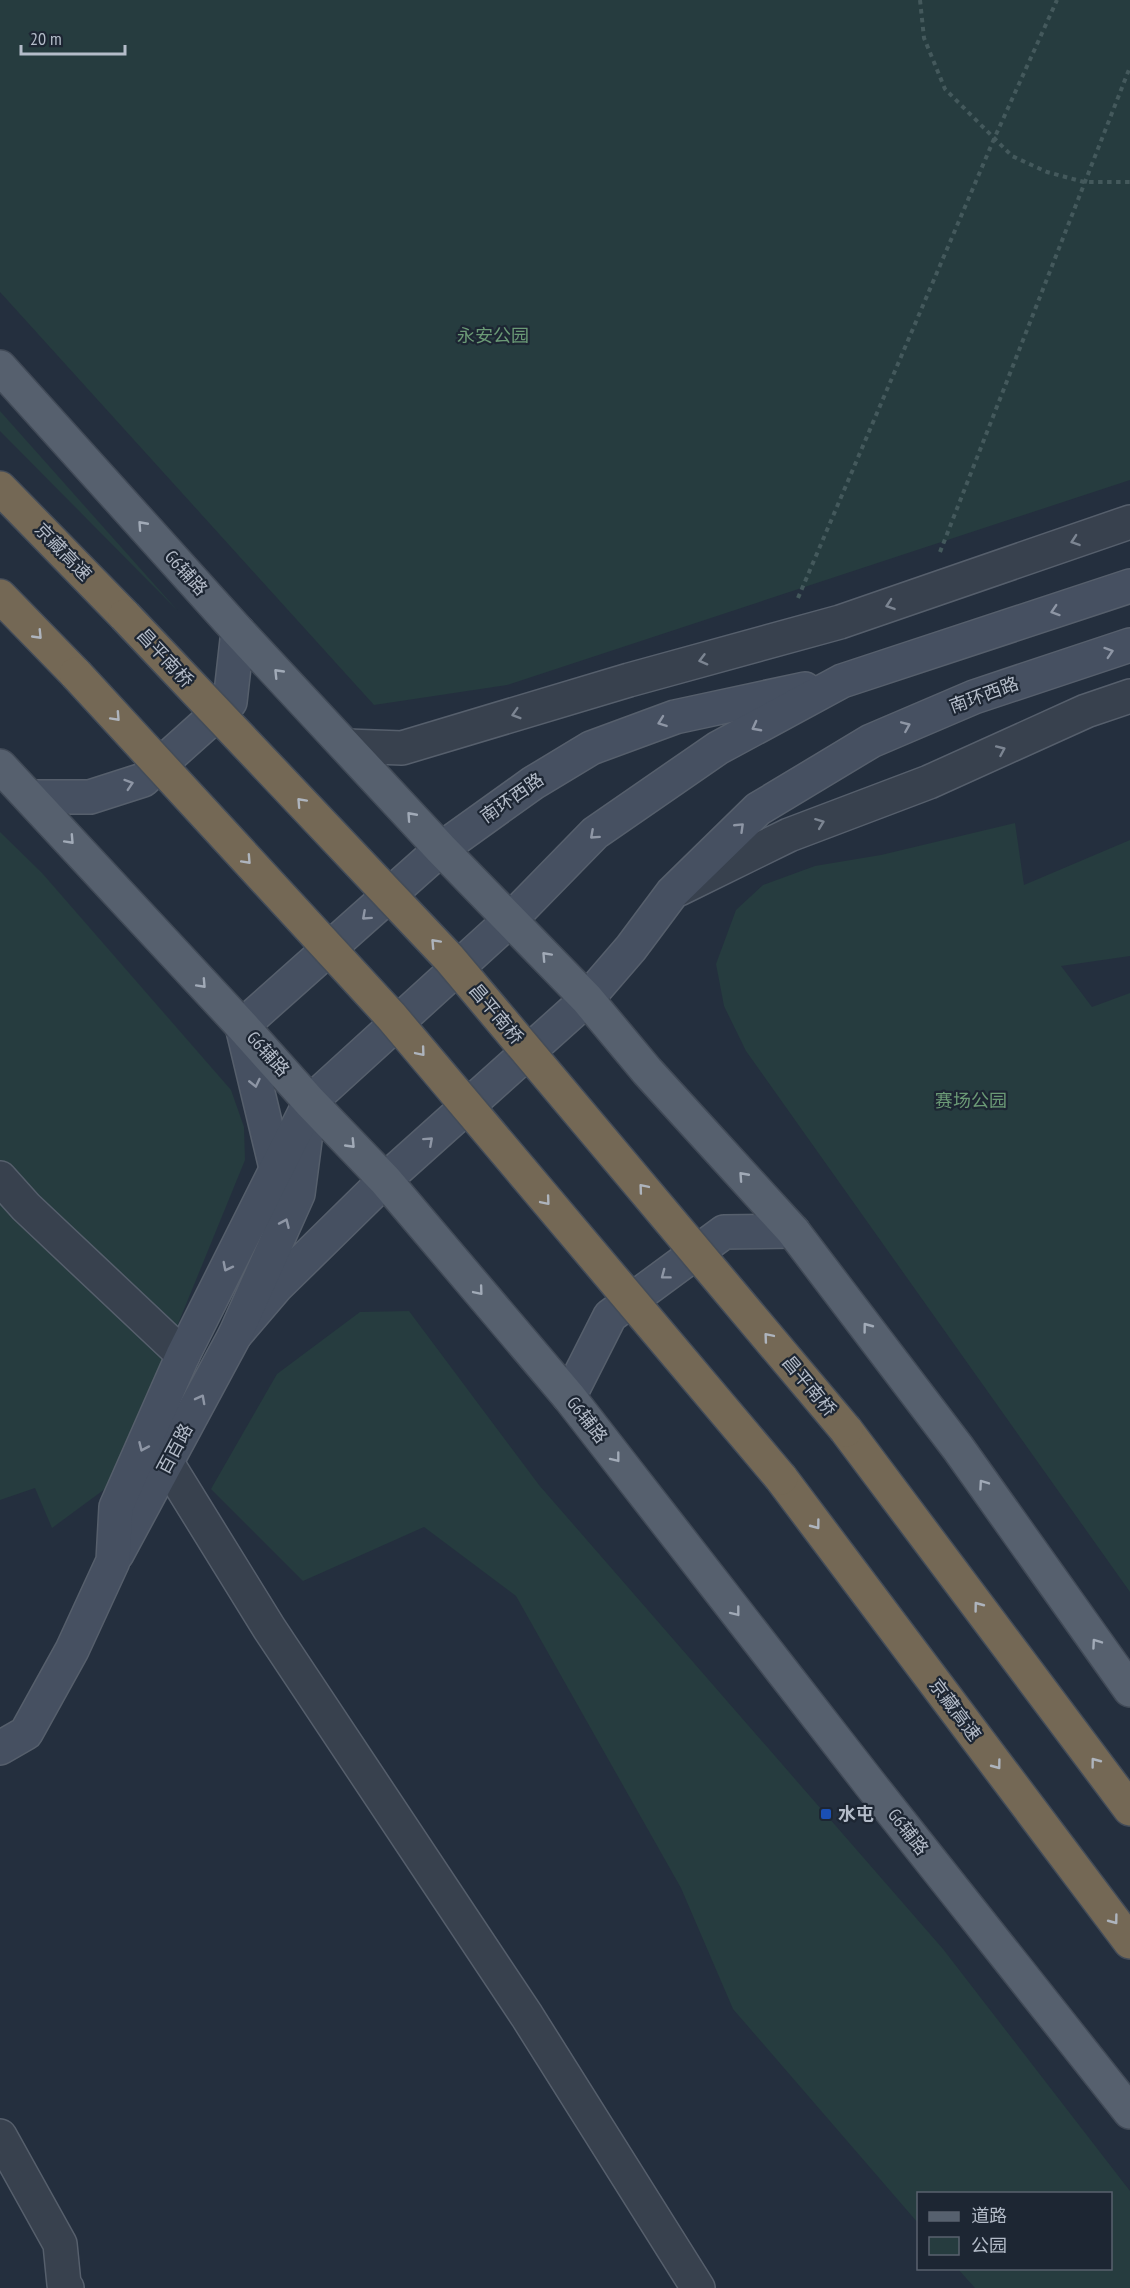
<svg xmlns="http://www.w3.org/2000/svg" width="1130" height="2288" font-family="'PT Sans Narrow','Noto Sans SC',sans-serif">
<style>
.green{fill:#263c3f}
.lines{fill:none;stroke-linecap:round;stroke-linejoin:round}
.street-casing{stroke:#565f6c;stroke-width:36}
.secondary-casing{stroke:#565f6c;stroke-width:36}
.primary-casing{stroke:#414a57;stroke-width:36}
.highway-casing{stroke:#434c59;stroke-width:36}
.path{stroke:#44595c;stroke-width:4;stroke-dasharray:4.5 4.5;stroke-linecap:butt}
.street{stroke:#38414e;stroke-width:33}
.secondary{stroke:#465061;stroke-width:33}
.primary{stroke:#56606e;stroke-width:33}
.highway{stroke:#746855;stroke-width:33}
.highway-bridge-casing{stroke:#434c59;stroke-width:36;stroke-linecap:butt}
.highway-bridge{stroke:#746855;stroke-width:33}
.oneway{stroke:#a1aab7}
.oneway2{stroke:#7c8592}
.oneway3{stroke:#8e96a5}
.oneway4{stroke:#aeb4bd}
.transit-dot{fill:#1a4fb4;stroke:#1d2633;stroke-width:2}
.labels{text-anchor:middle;stroke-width:4.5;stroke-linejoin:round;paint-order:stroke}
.park-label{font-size:18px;fill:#6b9a76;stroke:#1d2633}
.street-label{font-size:18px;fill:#b4bcc9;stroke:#1d2633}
.poi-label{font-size:18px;font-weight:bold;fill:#b4bcc9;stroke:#1d2633;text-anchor:start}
</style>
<rect width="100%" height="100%" fill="#242f3e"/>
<!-- green -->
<g class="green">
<polygon points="0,0 1130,0 1130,480 507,685 374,705 0,292"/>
<polygon points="0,411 178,611 0,431"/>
<polygon points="1015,823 1024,885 1130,840 1130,956 1061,966 1092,1007 1130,993 1130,1592 746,1051 724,1006 716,964 736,910 763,885 815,866 881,855"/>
<polygon points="0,832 42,873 231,1090 244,1127 245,1160 113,1483 52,1528 35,1488 0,1500"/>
<polygon points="409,1311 539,1485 943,1949 1130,2191 1130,2288 975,2288 958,2269 1110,2268 1110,2194 918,2194 918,2223 733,2009 681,1888 516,1596 424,1527 303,1581 211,1489 277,1374 360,1312"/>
</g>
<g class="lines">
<defs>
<g id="street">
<polyline points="347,746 402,748 629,680 840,622 1130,522"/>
<polyline points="679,889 789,835 929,782 1086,711 1130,696"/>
<polyline points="0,1178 26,1207 183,1355"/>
<polyline points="167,1463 269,1628 527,2016 698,2288"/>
<polyline points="0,2136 60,2244 64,2284 67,2288"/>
</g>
<g id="secondary">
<polyline points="31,797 90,797 143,780 230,702 238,631"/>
<polyline points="276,1168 242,1026 441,849 533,783 591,748 675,717 805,689"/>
<polyline points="235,1335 276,1287 385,1180 587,999 631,948 672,893 758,809 871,741 974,697 1130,645"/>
<polyline points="569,1397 610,1316 724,1232 793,1231"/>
<polyline points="117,1554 235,1335 298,1194 307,1125"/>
<polyline points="0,1748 26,1733 72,1650 113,1561 116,1507 183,1355 310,1102 511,919 595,833 718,748 842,681 1130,586"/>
</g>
<g id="primary">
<polyline points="0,367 238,631 441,849 587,999 647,1071 793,1231 958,1448 1130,1690"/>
<polyline points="0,766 242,1026 310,1102 385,1180 569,1397 870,1784 1130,2112"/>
</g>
<g id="highway">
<polyline points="0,488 125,616"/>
<polyline points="0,596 76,674"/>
<polyline points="846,1430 1130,1809"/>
<polyline points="781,1478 1130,1942"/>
</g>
</defs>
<!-- street casing -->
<use href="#street" class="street-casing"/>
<!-- secondary casing -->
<use href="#secondary" class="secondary-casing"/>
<!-- primary casing -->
<use href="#primary" class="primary-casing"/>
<!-- highway casing -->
<use href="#highway" class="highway-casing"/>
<!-- path -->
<g class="path">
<polyline points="920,0 924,38 945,89 1012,156 1047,172 1084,182 1130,182"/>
<polyline points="940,552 1130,67"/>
<polyline points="798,598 994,139 1057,0"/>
</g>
<!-- street -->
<use href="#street" class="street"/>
<!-- secondary -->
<use href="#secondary" class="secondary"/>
<!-- primary -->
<use href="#primary" class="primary"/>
<!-- highway -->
<use href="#highway" class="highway"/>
<defs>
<g id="highway-bridge">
<polyline points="125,616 449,958 846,1430"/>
<polyline points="76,674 391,1016 781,1478"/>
</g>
</defs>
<!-- highway-bridge casing -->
<use href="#highway-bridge" class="highway-bridge-casing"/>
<!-- highway-bridge -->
<use href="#highway-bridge" class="highway-bridge"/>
</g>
<!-- one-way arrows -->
<defs><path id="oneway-chevron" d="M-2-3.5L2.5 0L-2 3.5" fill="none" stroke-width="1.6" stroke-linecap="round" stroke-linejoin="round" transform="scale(1.5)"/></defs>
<g class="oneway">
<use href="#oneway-chevron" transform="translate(142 525) rotate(-132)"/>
<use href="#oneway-chevron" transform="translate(278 673) rotate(-134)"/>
<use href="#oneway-chevron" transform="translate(411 816) rotate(-132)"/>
<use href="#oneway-chevron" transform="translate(70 840) rotate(47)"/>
<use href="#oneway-chevron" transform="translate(546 956) rotate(-133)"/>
<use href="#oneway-chevron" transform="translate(202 984) rotate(47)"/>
<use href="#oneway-chevron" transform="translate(351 1144) rotate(46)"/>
<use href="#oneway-chevron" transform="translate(743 1176) rotate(-132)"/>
<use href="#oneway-chevron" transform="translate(479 1291) rotate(50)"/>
<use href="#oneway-chevron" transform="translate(867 1327) rotate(-127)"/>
<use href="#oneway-chevron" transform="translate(616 1458) rotate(52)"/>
<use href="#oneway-chevron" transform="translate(983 1484) rotate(-125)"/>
<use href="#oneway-chevron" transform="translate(736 1612) rotate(52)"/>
<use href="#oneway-chevron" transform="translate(1096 1643) rotate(-125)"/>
</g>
<g class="oneway2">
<use href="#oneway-chevron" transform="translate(1075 541) rotate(161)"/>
<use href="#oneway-chevron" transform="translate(890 605) rotate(161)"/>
<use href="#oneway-chevron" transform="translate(703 660) rotate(165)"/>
<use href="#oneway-chevron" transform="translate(516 714) rotate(163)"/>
<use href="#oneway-chevron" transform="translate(1001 750) rotate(-24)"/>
<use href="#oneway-chevron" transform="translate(820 823) rotate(-21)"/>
</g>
<g class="oneway3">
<use href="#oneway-chevron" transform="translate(1055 611) rotate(162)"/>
<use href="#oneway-chevron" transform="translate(1109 652) rotate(-18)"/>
<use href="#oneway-chevron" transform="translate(662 722) rotate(160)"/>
<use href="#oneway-chevron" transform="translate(906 726) rotate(-23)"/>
<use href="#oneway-chevron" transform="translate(756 727) rotate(152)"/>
<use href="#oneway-chevron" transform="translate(129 784) rotate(-18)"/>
<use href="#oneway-chevron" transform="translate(740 827) rotate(-44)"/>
<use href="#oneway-chevron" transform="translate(594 835) rotate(138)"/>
<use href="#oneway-chevron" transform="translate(366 916) rotate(138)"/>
<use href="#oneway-chevron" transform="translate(255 1083) rotate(77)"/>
<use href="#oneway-chevron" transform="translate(429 1141) rotate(-42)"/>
<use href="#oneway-chevron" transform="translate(285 1223) rotate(-66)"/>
<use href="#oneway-chevron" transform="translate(227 1267) rotate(117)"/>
<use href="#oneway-chevron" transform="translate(665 1275) rotate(143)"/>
<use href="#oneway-chevron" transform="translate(201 1399) rotate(-62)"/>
<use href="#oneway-chevron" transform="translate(143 1447) rotate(114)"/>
</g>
<g class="oneway4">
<use href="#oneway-chevron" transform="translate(38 635) rotate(46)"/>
<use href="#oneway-chevron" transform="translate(116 717) rotate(47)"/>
<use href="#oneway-chevron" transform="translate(301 802) rotate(-133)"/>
<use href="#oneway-chevron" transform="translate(247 860) rotate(47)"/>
<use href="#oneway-chevron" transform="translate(435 943) rotate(-133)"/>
<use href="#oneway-chevron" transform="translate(421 1052) rotate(50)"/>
<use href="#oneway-chevron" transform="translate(643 1188) rotate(-130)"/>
<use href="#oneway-chevron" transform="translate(546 1201) rotate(50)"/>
<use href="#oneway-chevron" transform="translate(768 1337) rotate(-130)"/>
<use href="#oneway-chevron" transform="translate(816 1525) rotate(53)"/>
<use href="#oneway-chevron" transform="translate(978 1606) rotate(-127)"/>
<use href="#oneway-chevron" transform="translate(1095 1762) rotate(-127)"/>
<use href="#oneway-chevron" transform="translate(997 1765) rotate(53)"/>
<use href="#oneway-chevron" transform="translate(1114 1920) rotate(53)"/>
</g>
<!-- markers -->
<rect class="transit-dot" x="820" y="1808" width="12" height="12" rx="3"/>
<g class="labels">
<!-- park labels -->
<g class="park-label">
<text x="493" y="342">永安公园</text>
<text x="971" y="1107">赛场公园</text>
</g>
<!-- street labels -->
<g class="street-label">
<text transform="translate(63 552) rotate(46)" y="6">京藏高速</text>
<text transform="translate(186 573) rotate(48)" y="6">G6辅路</text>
<text transform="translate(165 658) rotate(47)" y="6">昌平南桥</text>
<text transform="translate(984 695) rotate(-20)" y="6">南环西路</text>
<text transform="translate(512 798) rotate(-35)" y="6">南环西路</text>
<text transform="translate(496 1014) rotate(50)" y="6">昌平南桥</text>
<text transform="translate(268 1054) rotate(48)" y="6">G6辅路</text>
<text transform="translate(809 1386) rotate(50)" y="6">昌平南桥</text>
<text transform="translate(587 1420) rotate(52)" y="6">G6辅路</text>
<text transform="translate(175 1449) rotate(-62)" y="6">百百路</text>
<text transform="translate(955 1710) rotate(53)" y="6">京藏高速</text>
<text transform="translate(908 1832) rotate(52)" y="6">G6辅路</text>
</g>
<!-- poi labels -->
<g class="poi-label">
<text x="838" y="1820">水屯</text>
</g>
</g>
<!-- legend -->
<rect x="917" y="2192" width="195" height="78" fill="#1d2633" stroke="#59626f" stroke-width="1.5"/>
<rect x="929" y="2212" width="30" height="9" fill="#56606e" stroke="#59626f" stroke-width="1.5"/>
<text x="971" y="2222" font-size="18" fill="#b4bcc9">道路</text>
<rect x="929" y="2237" width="30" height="18" fill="#263c3f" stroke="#59626f" stroke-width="1.5"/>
<text x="971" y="2252" font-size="18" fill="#b4bcc9">公园</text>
<!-- scale -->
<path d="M21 45v9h104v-9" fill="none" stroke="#b4bcc9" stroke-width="3"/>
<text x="30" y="45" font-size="18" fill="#b4bcc9" stroke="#1d2633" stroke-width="4.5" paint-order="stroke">20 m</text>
</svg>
